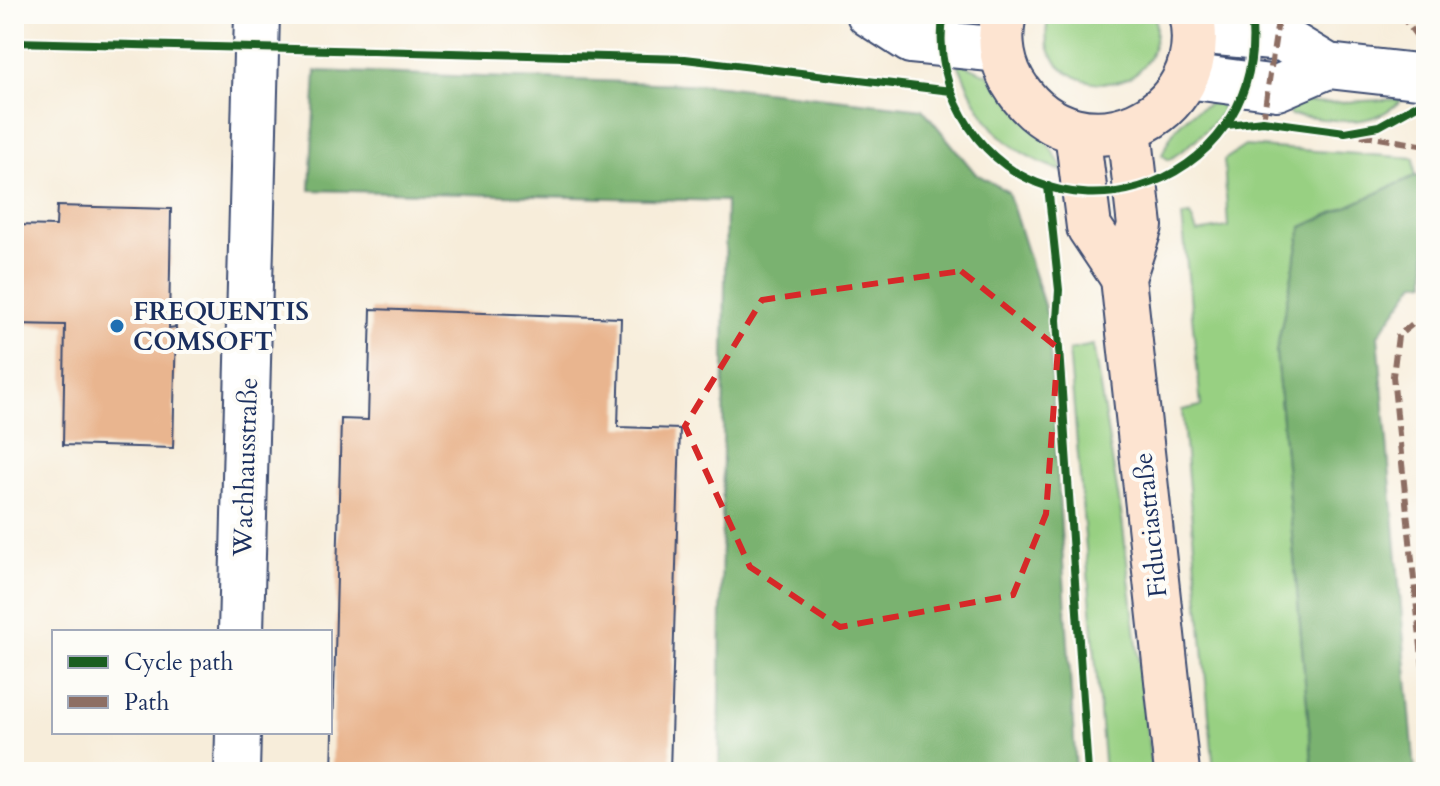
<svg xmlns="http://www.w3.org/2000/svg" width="1440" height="786" font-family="Cardo,serif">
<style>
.green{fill:#98d082;stroke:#5a8070;stroke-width:2}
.forest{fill:#7ab270;stroke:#4a7067;stroke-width:2}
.building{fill:#e9b58f}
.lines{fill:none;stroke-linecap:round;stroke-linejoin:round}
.street-casing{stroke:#3c4c71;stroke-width:48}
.secondary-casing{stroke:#3c4c71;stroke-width:48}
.street{stroke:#fff;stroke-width:44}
.secondary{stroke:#fde4d1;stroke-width:44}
.quiet{stroke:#8d6e63;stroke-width:6;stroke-dasharray:12 6;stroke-linecap:butt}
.cycleway-casing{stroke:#fdfcf7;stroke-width:13}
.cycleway{stroke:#1b5e20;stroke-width:8}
.marked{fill:none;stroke:#d62828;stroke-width:6;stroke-dasharray:16 10;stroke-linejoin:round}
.poi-dot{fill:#1f6fb2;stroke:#fdfcf7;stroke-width:3}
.labels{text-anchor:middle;stroke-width:8;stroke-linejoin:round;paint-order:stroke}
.poi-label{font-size:26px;font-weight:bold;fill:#1b2f5e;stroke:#fdfcf7;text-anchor:start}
.street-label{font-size:26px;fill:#1b2f5e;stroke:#fdfcf7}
</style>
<rect width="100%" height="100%" fill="#fdfcf7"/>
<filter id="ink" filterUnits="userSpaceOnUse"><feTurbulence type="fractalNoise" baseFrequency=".0125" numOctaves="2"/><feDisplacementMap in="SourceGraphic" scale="16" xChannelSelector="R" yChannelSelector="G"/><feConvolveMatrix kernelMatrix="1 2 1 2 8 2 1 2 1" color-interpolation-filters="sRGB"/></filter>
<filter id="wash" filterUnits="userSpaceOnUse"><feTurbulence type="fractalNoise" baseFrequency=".006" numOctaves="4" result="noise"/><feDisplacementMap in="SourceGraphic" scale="32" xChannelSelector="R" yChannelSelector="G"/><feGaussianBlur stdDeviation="1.8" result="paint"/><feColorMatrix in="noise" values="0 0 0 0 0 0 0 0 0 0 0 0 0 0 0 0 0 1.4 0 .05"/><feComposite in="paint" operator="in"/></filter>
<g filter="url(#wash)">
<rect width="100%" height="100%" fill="#f7edda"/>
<!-- green -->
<g class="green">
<path d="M1050,14H1155C1169,118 1022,93 1050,14Z"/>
<path d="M957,61L989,75L1040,131L1065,172C999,149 983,123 957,61Z"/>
<path d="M1219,99L1223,111C1207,131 1190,146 1169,160L1162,155C1174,123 1188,113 1219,99Z"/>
<path d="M1402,99C1371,132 1331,119 1290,115L1287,110L1288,100L1327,103Z"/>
<polygon points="1245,146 1414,158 1415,176 1302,227 1276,352 1313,772 1214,772 1182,410 1201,406 1182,216 1190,215 1197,232 1228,227 1224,160"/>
<polygon points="1093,345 1122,519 1152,772 1105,772 1069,350"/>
</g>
<!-- forest -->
<g class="forest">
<polygon points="316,71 712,85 923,109 975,173 1008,192 1048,318 1076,772 719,772 726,201 310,190"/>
<polygon points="1415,176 1426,177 1426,282 1416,282 1378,335 1415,772 1313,772 1276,352 1302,227"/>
</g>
<g id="blocks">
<!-- building -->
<g class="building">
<polygon points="57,206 171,209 169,328 176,327 173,448 63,445 65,325 14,324 14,225 56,226"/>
<polygon points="371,309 621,318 618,427 680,429 670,772 332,772 341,419 368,420"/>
</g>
</g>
</g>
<g filter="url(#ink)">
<use href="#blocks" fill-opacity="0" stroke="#3c4c71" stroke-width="2"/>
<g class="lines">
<defs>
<g id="street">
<polyline points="869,14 911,41 1001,50"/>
<polyline points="1195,31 1283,39 1328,66 1426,77"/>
<polyline points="1187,76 1277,88 1328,66"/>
<polyline points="241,632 257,14"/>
<polyline points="237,772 238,732"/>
</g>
<g id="secondary">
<path d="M1004,14C998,40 1002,68 1018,90C1079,178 1215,119 1191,14"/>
<polyline points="1129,129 1140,226 1123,278 1177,772"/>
<polyline points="1077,132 1089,227 1123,278"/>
</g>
</defs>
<!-- street casing -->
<use href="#street" class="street-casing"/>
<!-- secondary casing -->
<use href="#secondary" class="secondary-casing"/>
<!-- street -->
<use href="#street" class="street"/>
<!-- secondary -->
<use href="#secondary" class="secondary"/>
<!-- quiet -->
<g class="quiet">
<polyline points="1400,14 1426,48"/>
<polyline points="1263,121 1279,14"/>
<polyline points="1361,135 1426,146"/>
<polyline points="1426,313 1398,336 1393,376 1426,696"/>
</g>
<defs>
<g id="cycleway">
<path d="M944,14C938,44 944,76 956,103C1031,265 1273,194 1251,14"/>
<polyline points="14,42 685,59 951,91"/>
<polyline points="1227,125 1263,121 1345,132 1379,126 1426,100"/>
<polyline points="1048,186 1059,290 1057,320 1088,772"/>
</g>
</defs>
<!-- cycleway casing -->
<use href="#cycleway" class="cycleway-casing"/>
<!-- cycleway -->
<use href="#cycleway" class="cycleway"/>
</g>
</g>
<!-- marked area -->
<path class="marked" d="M961,271L1058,348L1046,514L1013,595L840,627L750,567L685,426L762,300Z"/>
<!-- markers -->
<circle class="poi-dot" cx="117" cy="326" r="8"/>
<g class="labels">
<!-- poi labels -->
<g class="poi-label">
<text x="133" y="320">FREQUENTIS<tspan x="133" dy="30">COMSOFT</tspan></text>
</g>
<!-- street labels -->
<g class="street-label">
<text transform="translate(245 467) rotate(-88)" y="9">Wachhausstraße</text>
<text transform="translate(1150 525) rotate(-96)" y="9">Fiduciastraße</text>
</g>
</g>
<!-- margin -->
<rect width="1440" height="786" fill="none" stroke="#fdfcf7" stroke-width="48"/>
<!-- legend -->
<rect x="52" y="630" width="280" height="104" fill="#fdfcf7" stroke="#a3aaba" stroke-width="2"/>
<rect x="68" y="656" width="40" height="12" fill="#1b5e20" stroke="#a3aaba" stroke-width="2"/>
<text x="124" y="670" font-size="24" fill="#1b2f5e">Cycle path</text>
<rect x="68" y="696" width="40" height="12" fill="#8d6e63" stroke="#a3aaba" stroke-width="2"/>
<text x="124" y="710" font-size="24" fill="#1b2f5e">Path</text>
</svg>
